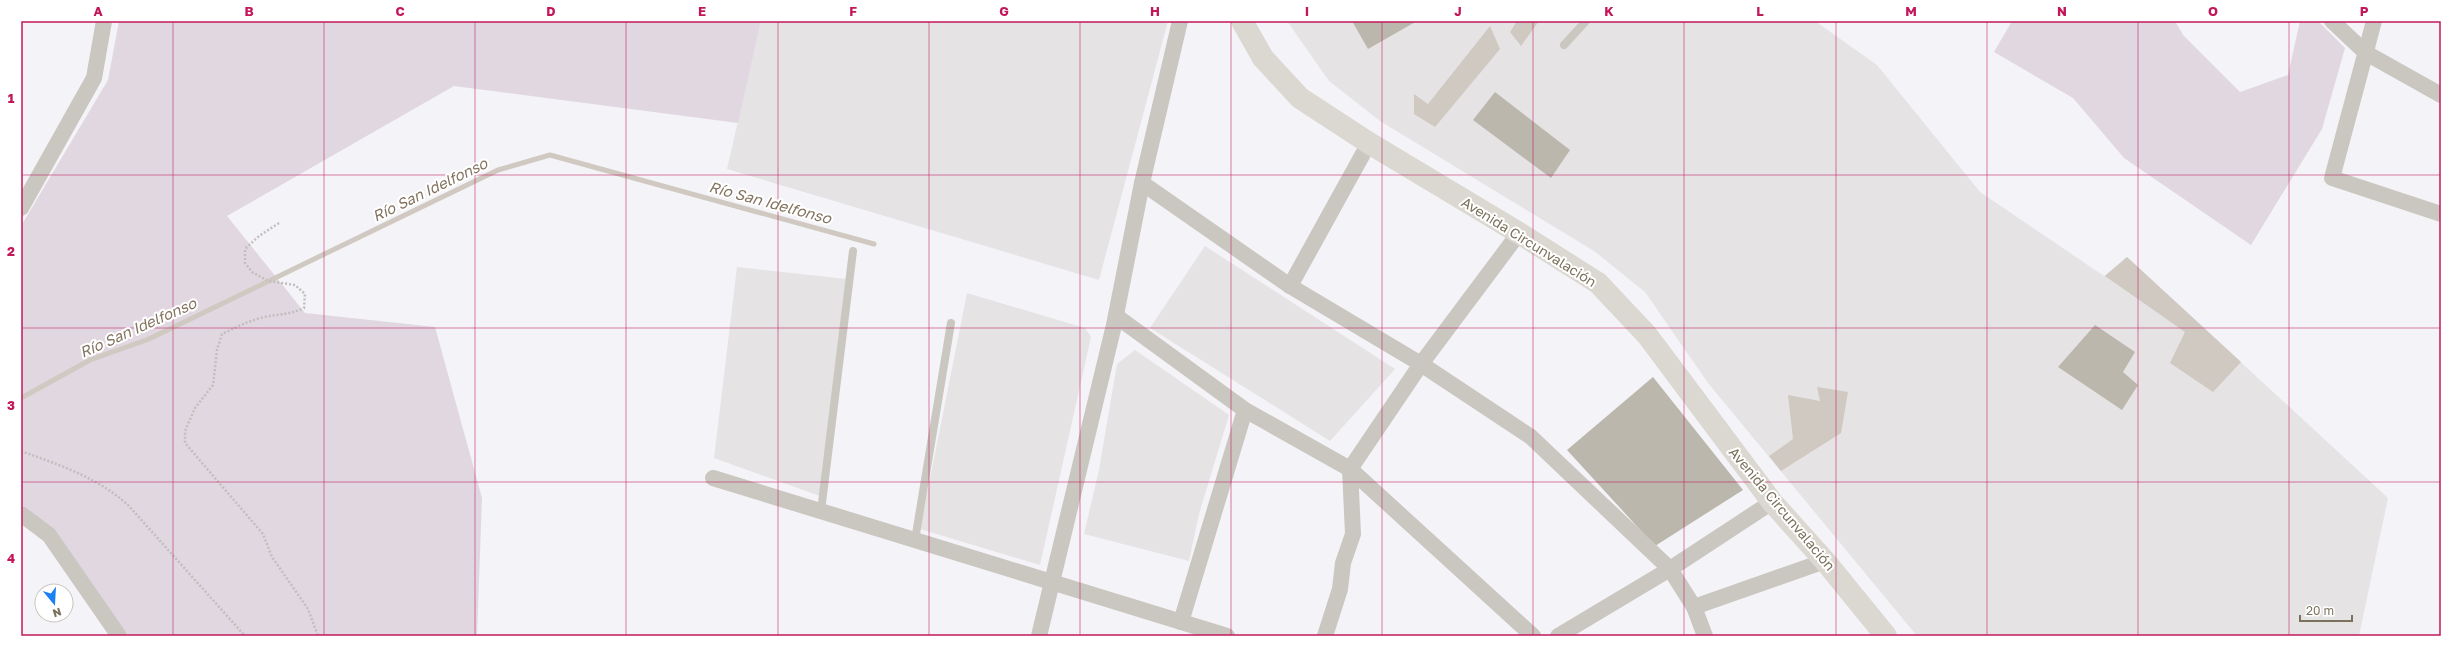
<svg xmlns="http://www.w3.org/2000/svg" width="2462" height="657" font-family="'Golos Text',sans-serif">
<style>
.built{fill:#e5e3e4}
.green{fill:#e0d7e1}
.water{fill:#d0c9c1}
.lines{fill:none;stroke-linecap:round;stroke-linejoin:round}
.stream{stroke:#d0c9c1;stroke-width:5}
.building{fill:#bbb7ac}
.path{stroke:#c1bfbb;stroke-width:2.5;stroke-dasharray:2 2;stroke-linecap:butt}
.lane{stroke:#cac7c1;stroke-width:8}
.street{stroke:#cac7c1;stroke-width:16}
.highway{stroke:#dad8d1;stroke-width:22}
.grid{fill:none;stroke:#c2185b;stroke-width:1;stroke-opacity:0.55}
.labels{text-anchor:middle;stroke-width:4;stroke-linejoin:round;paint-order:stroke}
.street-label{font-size:14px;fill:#7b725b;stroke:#fff}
.water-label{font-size:15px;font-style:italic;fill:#83735f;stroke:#fff}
.neatline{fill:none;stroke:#c2185b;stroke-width:1.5}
.grid-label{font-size:13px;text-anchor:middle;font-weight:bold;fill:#c2185b}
</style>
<rect width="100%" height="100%" fill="#f4f3f7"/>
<!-- built -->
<g class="built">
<polygon points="761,21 1168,21 1099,280 727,169"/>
<polygon points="1287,21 1815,21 1877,65 1980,192 2104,276 2127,257 2388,498 2359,636 1917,636 1708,383 1645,292 1594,251 1380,121 1329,81"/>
<polygon points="1205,246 1395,369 1330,441 1150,328"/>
<polygon points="737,267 846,279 820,496 714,458"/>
<polygon points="967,293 1085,328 1091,337 1040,565 920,529"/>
<polygon points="1135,350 1229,415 1199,514 1189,561 1084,534 1099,470 1117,364"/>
</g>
<!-- green -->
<g class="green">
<polygon points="119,21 761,21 738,123 454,86 227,216 305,313 435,327 482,498 477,636 129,636 21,503 21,226 108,80"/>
<polygon points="2012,21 2175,21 2183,35 2240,92 2288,75 2300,21 2318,21 2345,48 2322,129 2251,245 2124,158 2073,98 1994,52"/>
</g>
<!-- water -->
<g class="water">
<polygon points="1517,21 1539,21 1521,46 1510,32"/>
<polygon points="1490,26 1500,49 1435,127 1414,114 1414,94 1428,104"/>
<polygon points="2127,257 2241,362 2213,392 2170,363 2185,332 2105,276"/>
<polygon points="1817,387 1848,392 1841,433 1781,471 1769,456 1793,439 1788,395 1820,401"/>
</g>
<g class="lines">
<!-- stream -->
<polyline class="stream" points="21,398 90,360 149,339 498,170 550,155 874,244"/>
</g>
<!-- building -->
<g class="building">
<polygon points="1352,21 1417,21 1368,49"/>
<polygon points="1495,92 1570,150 1551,178 1473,120"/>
<polygon points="2095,325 2135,352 2123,372 2138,385 2122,410 2058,367"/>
<polygon points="1653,377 1743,490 1655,546 1567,450"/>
</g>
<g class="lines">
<!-- path -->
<g class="path">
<path d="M279,223L259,236L245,249V263L252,272L268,281L295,285L305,294L304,308C289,315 279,314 264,317C249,321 236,327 222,334L217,350L213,385L195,408L185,431V443L263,534L272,557L308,609L318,636"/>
<path d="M21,451C59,465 97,477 128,505L245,636"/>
</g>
<!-- lane -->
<g class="lane">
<polyline points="1564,45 1586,21"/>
<polyline points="821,511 853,251"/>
<polyline points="915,540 951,323"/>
</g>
<!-- street -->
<g class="street">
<polyline points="2332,21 2366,53 2441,95"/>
<polyline points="2374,21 2332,178 2441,214"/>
<polyline points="1142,183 1290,286 1421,364 1531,437 1670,569 1694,607 1705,636"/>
<polyline points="21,208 94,78 104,21"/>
<polyline points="1290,286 1369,143"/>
<polyline points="1116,316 1245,410 1350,469 1533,636"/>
<polyline points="713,478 1227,636"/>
<polyline points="21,514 49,535 119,636"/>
<polyline points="1694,607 1825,561"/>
<polyline points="1181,622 1245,410"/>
<polyline points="1039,636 1114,325 1142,183 1180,21"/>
<polyline points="1325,636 1340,589 1343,563 1353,534 1350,469 1421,364 1519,233"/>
<polyline points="1558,636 1670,569 1772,502"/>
</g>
<!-- highway -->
<polyline class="highway" points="1242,21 1263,58 1300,98 1369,143 1519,233 1598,283 1647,335 1772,502 1825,561 1886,636"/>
</g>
<!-- grid -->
<path class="grid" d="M173,21V636M324,21V636M475,21V636M626,21V636M778,21V636M929,21V636M1080,21V636M1231,21V636M1382,21V636M1533,21V636M1684,21V636M1836,21V636M1987,21V636M2138,21V636M2289,21V636M21,175H2441M21,328H2441M21,482H2441"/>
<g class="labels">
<!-- street labels -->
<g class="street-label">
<text transform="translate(1529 242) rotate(32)" y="5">Avenida Circunvalación</text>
<text transform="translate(1782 509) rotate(50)" y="5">Avenida Circunvalación</text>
</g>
<!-- water labels -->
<g class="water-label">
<text transform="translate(430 190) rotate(-26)" y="5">Río San Idelfonso</text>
<text transform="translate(770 203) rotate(15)" y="5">Río San Idelfonso</text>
<text transform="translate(138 328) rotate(-24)" y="5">Río San Idelfonso</text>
</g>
</g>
<!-- border -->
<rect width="2462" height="657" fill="none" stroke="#ffffff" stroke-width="44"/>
<!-- north arrow -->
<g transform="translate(54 603) rotate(162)"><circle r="19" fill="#ffffff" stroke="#cac7bd"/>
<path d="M0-3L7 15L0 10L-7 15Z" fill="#1981f1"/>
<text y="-6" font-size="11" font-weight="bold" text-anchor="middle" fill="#7b725b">N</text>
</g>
<!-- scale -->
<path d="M2300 615v6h52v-6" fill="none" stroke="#7b725b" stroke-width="2"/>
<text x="2306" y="615" font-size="12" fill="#7b725b" stroke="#ffffff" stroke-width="3" paint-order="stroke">20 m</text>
<rect x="22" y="22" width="2418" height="613" class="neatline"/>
<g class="grid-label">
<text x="98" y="16">A</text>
<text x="249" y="16">B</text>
<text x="400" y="16">C</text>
<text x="551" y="16">D</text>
<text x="702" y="16">E</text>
<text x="853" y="16">F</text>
<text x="1004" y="16">G</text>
<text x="1155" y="16">H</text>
<text x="1307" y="16">I</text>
<text x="1458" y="16">J</text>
<text x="1609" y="16">K</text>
<text x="1760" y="16">L</text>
<text x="1911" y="16">M</text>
<text x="2062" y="16">N</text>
<text x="2213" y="16">O</text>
<text x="2364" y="16">P</text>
<text x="11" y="103">1</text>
<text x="11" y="256">2</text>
<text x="11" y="410">3</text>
<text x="11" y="563">4</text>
</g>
</svg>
